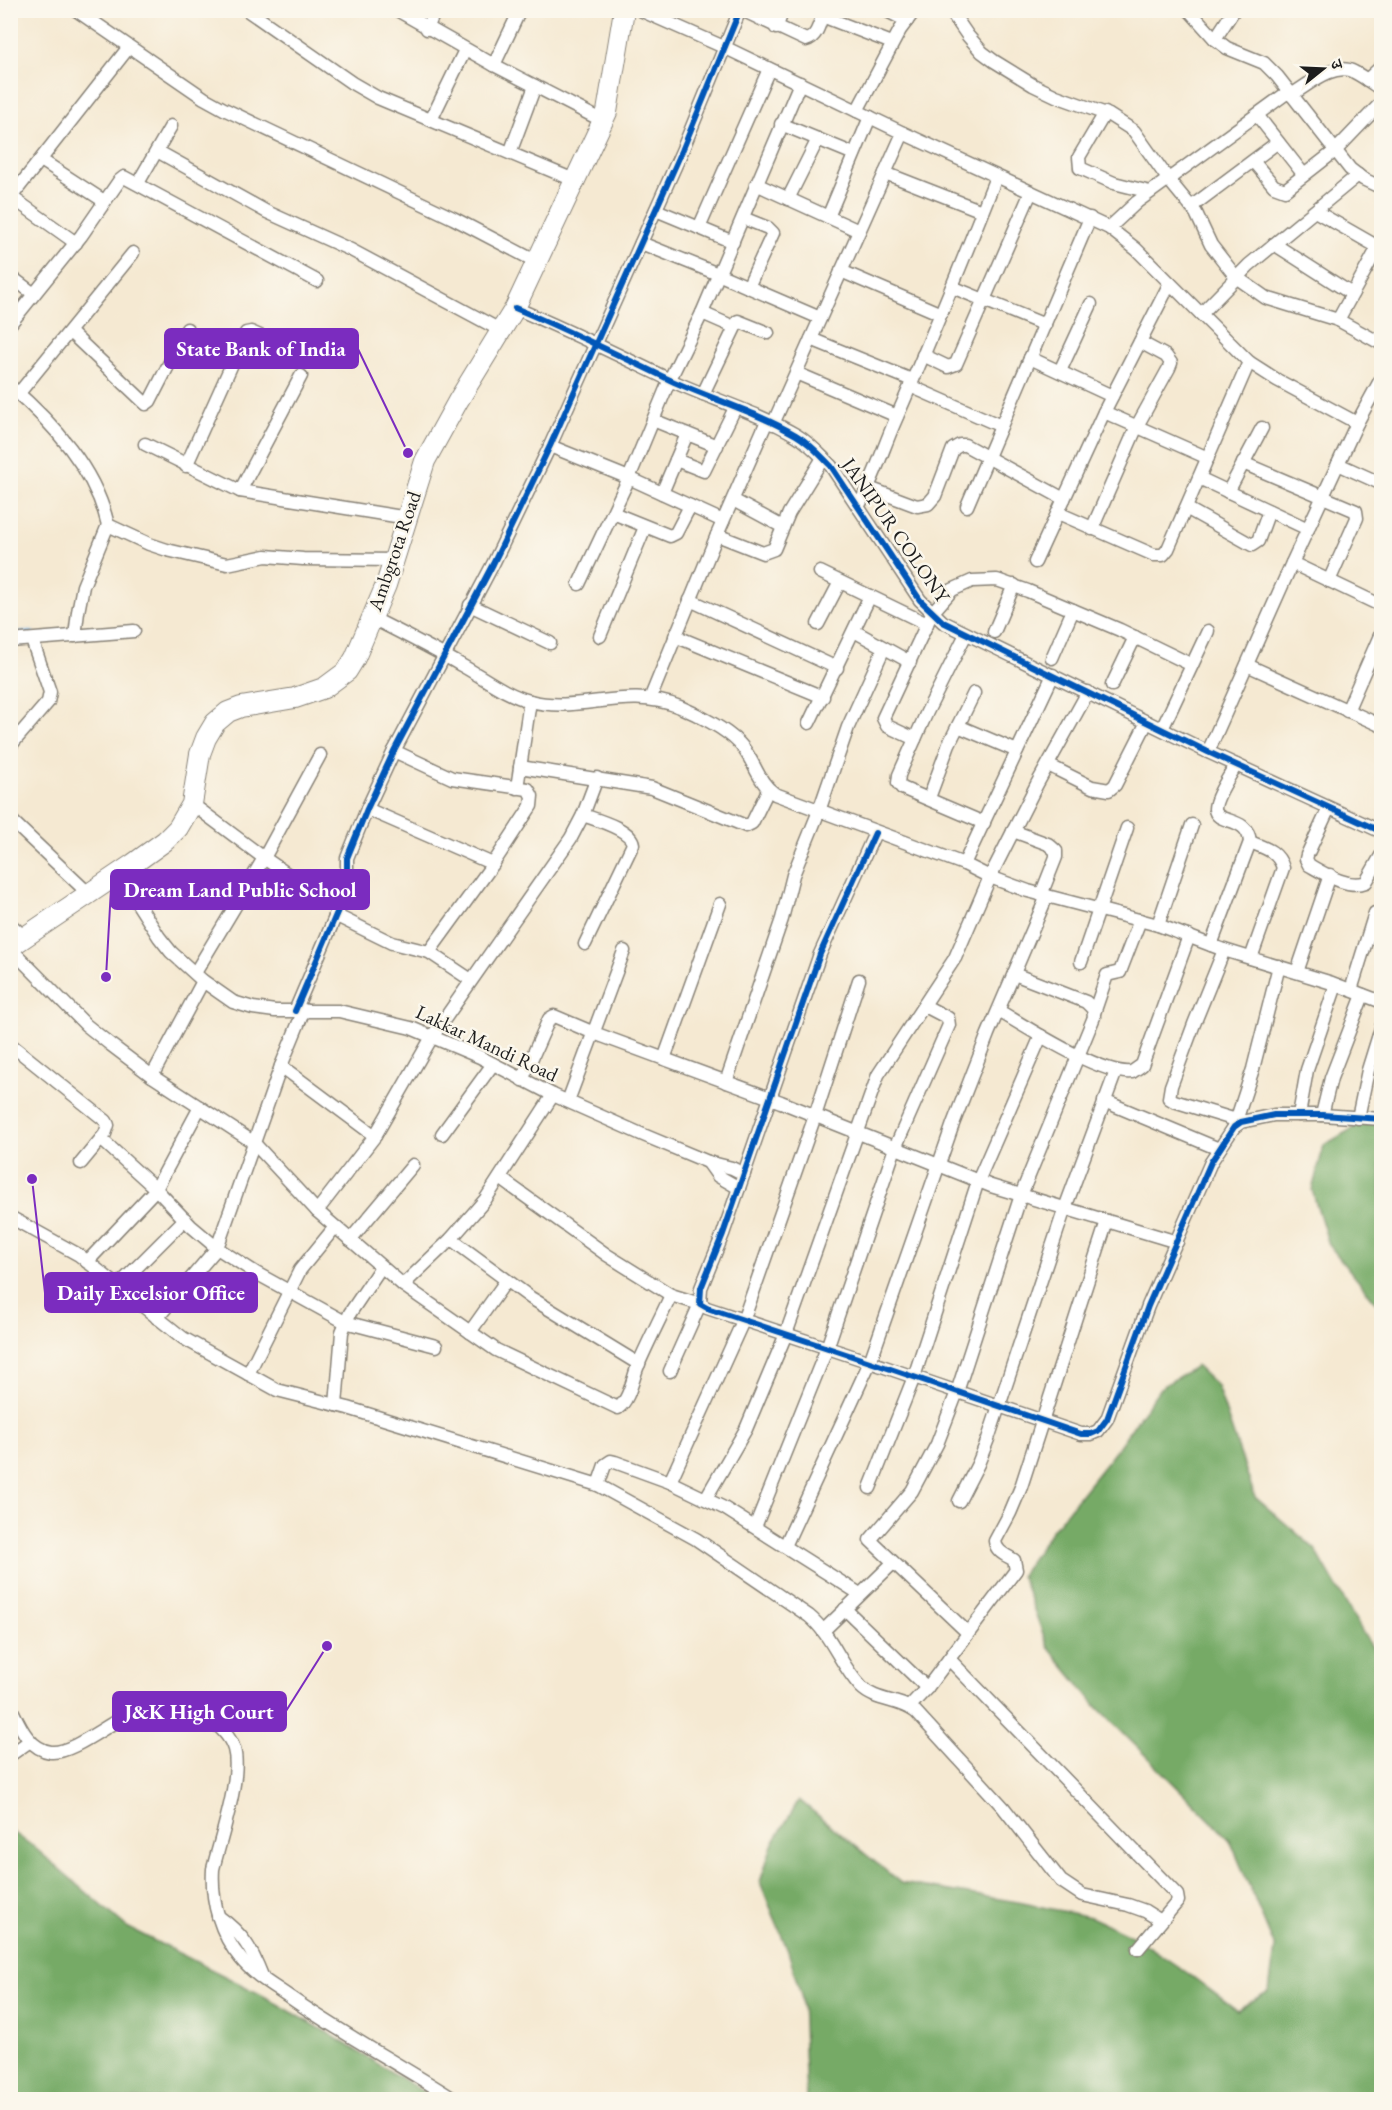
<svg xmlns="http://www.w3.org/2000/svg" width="1392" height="2110" font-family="'EB Garamond','Noto Serif Devanagari',serif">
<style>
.forest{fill:#76aa66;stroke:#496341;stroke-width:1.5}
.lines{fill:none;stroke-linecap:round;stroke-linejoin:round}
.stream{stroke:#76b8eb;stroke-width:4}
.minor-casing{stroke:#888277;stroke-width:15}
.primary-casing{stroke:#888277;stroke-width:22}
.minor{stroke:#fff;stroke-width:12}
.primary{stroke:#fff;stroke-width:20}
.cycleway-casing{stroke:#fbf7ec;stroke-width:10}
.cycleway{stroke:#0057b8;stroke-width:6}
.labels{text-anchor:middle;stroke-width:5;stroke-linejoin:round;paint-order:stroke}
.street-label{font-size:20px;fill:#1c1c1c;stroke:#fbf7ec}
.leader{fill:none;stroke:#7b2cbf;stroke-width:2}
.callout-dot{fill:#7b2cbf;stroke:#fbf7ec;stroke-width:2}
.callout{fill:#7b2cbf;stroke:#7b2cbf;stroke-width:2}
.callout-label{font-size:21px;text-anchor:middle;font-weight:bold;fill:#fff}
</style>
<rect width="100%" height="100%" fill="#fbf7ec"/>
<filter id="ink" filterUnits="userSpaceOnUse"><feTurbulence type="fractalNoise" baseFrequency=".0167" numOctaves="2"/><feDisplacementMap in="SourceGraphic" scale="12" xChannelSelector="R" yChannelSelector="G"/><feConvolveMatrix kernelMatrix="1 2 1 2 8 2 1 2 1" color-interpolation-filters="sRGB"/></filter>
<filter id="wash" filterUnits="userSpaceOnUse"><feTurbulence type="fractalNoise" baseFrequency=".008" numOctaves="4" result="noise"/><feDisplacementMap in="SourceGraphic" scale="24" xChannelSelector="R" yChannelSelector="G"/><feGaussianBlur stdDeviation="1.35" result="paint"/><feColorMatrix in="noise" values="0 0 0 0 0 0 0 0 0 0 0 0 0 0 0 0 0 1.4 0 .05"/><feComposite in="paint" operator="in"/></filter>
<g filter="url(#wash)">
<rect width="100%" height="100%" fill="#f5e9d2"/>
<!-- forest -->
<g class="forest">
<polygon points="1381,1112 1381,1307 1377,1304 1329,1245 1312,1190 1324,1145"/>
<polygon points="1196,1366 1217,1386 1255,1497 1315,1549 1366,1638 1381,1660 1381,2099 806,2099 802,1999 788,1951 760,1882 772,1845 799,1800 901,1883 1018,1902 1091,1917 1134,1937 1189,1974 1237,2010 1269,1991 1275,1948 1230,1840 1097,1707 1048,1647 1021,1575 1050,1533 1114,1453 1160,1388"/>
<polygon points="10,1830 34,1847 127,1927 262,1995 323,2030 435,2099 11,2099"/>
</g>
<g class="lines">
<!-- stream -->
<polyline class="stream" points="10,634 32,633"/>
</g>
</g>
<g filter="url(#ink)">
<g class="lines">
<defs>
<g id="minor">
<polyline points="76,10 204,98 224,109 453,218 537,262"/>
<polyline points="247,10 352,83 378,98 574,180"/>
<polyline points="397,10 494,65 603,121"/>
<polyline points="640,10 726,48 903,133 1109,228 1136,249 1249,362 1277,380 1357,423"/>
<path d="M742,10L806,40C818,37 820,21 824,10"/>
<polyline points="885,10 907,21"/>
<polyline points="950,10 968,36 982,52 994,61 1033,85 1056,96 1109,115 1134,131 1168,179 1196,213 1211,245 1236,277 1266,298 1338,320 1382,344"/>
<polyline points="1189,10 1215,39 1227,48 1264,63 1277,76 1350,169 1363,179 1382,188"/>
<polyline points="822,16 892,43"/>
<polyline points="776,28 783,10"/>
<polyline points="427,29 435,10"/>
<polyline points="1215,39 1234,10"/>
<polyline points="494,65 520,10"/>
<polyline points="1367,80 1382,66"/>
<path d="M1291,95C1307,86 1334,61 1354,72C1364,77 1373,84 1382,90"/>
<polyline points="857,111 900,30 915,10"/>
<polyline points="1105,113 1079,157 1080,168 1114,183 1150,192"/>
<polyline points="1257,115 1304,175"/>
<polyline points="431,120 465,50"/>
<polyline points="781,124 854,154"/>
<polyline points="157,151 267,212 351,250 502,331"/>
<polyline points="510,153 535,86"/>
<polyline points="41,160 104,201"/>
<polyline points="1253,161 1274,186 1285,190 1335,151 1382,102"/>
<polyline points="885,173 982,211"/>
<polyline points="138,183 171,126"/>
<polyline points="756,184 859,231"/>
<polyline points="10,196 76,243"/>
<polyline points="11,197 129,47"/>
<polyline points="788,199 818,139"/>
<polyline points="1191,207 1278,142"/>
<polyline points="656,210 733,242"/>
<polyline points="1315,211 1378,247"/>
<polyline points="828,217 870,117"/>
<polyline points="743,218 768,228 773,233 748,287"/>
<polyline points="699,228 769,69"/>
<polyline points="1109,228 1137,202 1288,92"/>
<polyline points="641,243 718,274 820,318"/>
<polyline points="1274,244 1352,294"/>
<polyline points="841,271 941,314"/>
<polyline points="10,276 34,294"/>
<polyline points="952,287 1045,325"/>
<path d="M515,308C568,330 618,355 670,380C711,399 757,412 796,435C810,443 820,455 831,466L920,600L943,622L1208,752L1382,832"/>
<polyline points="702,313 734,327"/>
<polyline points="1201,314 1249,265 1358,175"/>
<polyline points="1338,320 1382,240"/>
<polyline points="10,324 81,236 119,181 124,177 317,281"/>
<polyline points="70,332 146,404 150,401 187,329"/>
<polyline points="811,339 912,380"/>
<polyline points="923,355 948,367 956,364 1031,192"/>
<polyline points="1030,358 1112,396"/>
<polyline points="1060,371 1091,304"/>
<polyline points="796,373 897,416"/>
<path d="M10,386C53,423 95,469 108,525"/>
<polyline points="910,386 1001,426"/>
<polyline points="19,393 133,253"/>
<polyline points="703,394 738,321 768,333"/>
<polyline points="1104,412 1208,458"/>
<polyline points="653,420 717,446"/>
<polyline points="773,424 903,133"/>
<polyline points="145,444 240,491 408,518"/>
<polyline points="550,446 629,478 723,521"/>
<polyline points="676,460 704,471 735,408"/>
<polyline points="1243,463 1356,511 1357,518 1329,581"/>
<polyline points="1338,464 1382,484"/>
<polyline points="186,466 246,333 251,332 267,339"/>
<polyline points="1199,478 1308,529"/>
<polyline points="869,488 917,506 928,504 935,496 953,449 960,445 965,445 1064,499"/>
<polyline points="240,491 301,376"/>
<polyline points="1228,492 1262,428"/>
<polyline points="662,493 687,434"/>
<polyline points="733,500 783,527"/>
<polyline points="967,506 1090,218"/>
<path d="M858,507C874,479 883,448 896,419C931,339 964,258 996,177"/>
<polyline points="1186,508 1252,545 1258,541 1269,511"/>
<polyline points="613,513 670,536 676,533 690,506"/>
<polyline points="1058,513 1154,555 1163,555 1168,549 1249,362"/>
<polyline points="1092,529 1137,426 1169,368 1171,363 1166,356 1140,342"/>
<polyline points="717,535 763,553 774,549 789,513 823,458"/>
<polyline points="1035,562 1104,412 1170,283"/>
<polyline points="1292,563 1382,606"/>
<polyline points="820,572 927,624"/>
<polyline points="579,584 629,478 670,379 702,313 800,83"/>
<polyline points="690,600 837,668"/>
<polyline points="470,605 550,643"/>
<path d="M372,618C402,633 432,648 461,665C483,677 506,695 530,701C581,714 625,685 680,707C697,714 726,729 739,743C754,758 757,782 775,794L964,864L990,877L1028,891L1158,925L1224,950L1332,983L1382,1002"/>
<polyline points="818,624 840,582"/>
<polyline points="854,631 910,662"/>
<polyline points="994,632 1014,585"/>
<polyline points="966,634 927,712 899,775 898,783 902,788 984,823"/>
<polyline points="75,636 78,612 83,586 108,525 149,544 167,550 227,564 266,556 303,559 395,560"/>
<polyline points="600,636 645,527"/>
<polyline points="675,636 823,697"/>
<polyline points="10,641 134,631"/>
<polyline points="1052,658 1073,610"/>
<polyline points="1247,665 1382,726"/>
<polyline points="1112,685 1135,637"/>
<polyline points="650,699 717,535 767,421"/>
<polyline points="1347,711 1382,631"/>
<polyline points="809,723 870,596"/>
<polyline points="958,726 1017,751"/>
<polyline points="1162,729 1208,631"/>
<polyline points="915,739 887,726 883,718 932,613 952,590 972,581 997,580 1028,591 1120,630 1192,665"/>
<polyline points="10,746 48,702 50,692 32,640"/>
<polyline points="394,751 452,778 528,789 532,796 531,806 493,864 429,952"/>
<polyline points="1208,752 1292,563 1357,423 1382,377"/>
<polyline points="1048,765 1092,787 1109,790 1115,785 1147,722"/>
<polyline points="520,767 652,788 746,826 752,823 768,790"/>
<polyline points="517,788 530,701"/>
<polyline points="929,798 949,744 974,693"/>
<polyline points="192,804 264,858 338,909"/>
<path d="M1329,808L1307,855L1306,859L1309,865C1325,874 1348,889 1366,882L1382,854"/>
<polyline points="367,809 493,864"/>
<path d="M583,815C597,820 631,829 633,844L585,944"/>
<polyline points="10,819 89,894"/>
<polyline points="1013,831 1048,844 1056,851 1056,857 1041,895"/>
<polyline points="875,833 820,954 723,1234 701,1288 700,1304 707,1308 870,1362 1081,1434 1091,1434 1098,1431 1107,1419 1148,1306 1211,1162 1234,1127 1241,1122 1274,1115 1322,1115 1382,1119"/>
<path d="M1250,842C1265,848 1278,851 1283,868L1251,958"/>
<polyline points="964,864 1053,675"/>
<polyline points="119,874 159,937 171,952 203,981 233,1002 253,1008 275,1011 339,1011 411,1028 480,1057 553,1095 641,1134 708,1162 732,1168 744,1174"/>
<polyline points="335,915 392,943 429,952 471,980"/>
<polyline points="10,924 25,938"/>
<polyline points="1158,925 1192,825"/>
<path d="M1211,945L1250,842C1248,815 1216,825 1215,809C1215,797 1230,776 1236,765"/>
<path d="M10,948L86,1025L111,1045L152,1076L253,1142L317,1211L403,1285L496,1350L618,1408C630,1400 633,1376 639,1363C649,1340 661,1317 671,1295"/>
<polyline points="1224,950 1194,1024 1171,1086 1169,1098 1174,1101 1236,1120"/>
<polyline points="1081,962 1127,828"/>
<polyline points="1297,972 1330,875"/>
<polyline points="195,973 264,858 320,755"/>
<polyline points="1351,990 1375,913"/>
<polyline points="295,1011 347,889 347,858 367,809 394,751 493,564 550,446 682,151 740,10"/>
<path d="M999,1011C1028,1028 1100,1075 1132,1072L1142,1065L1189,936"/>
<polyline points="1094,1013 1107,975 1120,972 1140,920"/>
<polyline points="10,1044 106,1121 108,1125 105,1134 81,1163"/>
<polyline points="664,1059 720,904"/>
<polyline points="281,1066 375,1136"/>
<polyline points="152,1076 203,981"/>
<polyline points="522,1080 549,1019 554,1016 594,1033 781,1102 991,1186 1177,1242"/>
<polyline points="726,1082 782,919 793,875 819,811 848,727 884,648"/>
<polyline points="568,1101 624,951"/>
<polyline points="1104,1101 1219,1149"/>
<polyline points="1299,1115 1307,1070 1336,985"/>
<polyline points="1322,1115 1331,1078 1363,995"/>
<polyline points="1358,1118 1368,1070 1382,1025"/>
<polyline points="1234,1127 1253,1069 1279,966"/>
<polyline points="442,1134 493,1064"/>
<polyline points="101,1139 156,1189 191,1226 217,1248 256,1273 345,1322 436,1346"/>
<polyline points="708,1162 718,1176 739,1188"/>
<polyline points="500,1178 607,1255 671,1295 700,1304 670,1371"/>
<polyline points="317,1211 375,1136 432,1037 571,838 583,815 597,778"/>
<polyline points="10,1217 79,1255 183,1338 277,1390 348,1408 598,1485 605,1465 611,1461 615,1462 670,1482 724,1508 860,1594"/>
<polyline points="451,1239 531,1298 639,1364"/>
<polyline points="350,1240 413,1165"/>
<polyline points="87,1262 156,1189 200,1107"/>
<polyline points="403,1285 451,1239 485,1200 553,1095"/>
<polyline points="118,1286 185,1219"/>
<polyline points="157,1318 217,1248 281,1066 304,1010"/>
<polyline points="470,1332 506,1281"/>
<polyline points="248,1374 300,1270 335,1227"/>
<polyline points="336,1405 342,1332 350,1313 381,1267"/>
<polyline points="670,1482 743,1321 815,1116 859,980"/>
<path d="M598,1485L696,1539L809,1616C832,1635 840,1665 861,1687C876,1702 900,1699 916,1712L1003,1807L1061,1881L1082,1895L1128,1905L1145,1911L1161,1921"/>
<polyline points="870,1488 914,1377 978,1181 1041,1036"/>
<polyline points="706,1498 746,1429 786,1334 878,1075 955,958 990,877 1037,784 1088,692"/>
<polyline points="959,1501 978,1464 988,1439 1065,1208 1116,1071"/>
<polyline points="755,1527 827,1348 895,1148 949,1025 948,1018 925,1006"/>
<polyline points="785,1546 870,1362 953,1124 988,1034 1047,896"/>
<polyline points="845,1609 927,1688"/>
<polyline points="824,1630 893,1563"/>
<polyline points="968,1633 870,1540 912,1491 937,1444 957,1392 1021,1195 1094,1017 1093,1009 1086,1002 1014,974"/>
<polyline points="949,1659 1177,1895 1178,1901 1138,1949"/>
<path d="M10,1706C19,1724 28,1749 51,1752C74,1754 114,1718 137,1711C158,1704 185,1704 204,1715C216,1723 230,1735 234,1749C242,1777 220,1840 213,1869C211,1901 220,1934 241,1959C254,1975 274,1986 291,1998C344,2035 401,2065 455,2100"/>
<path d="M909,1707L927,1688L1016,1570L1014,1560C1006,1555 996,1552 995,1541L1010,1513L1021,1487L1107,1221"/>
<polyline points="10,1755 30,1741"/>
<path d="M218,1916C243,1934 251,1948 262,1976"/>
</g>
<polyline id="primary" points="10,947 133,864 165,841 178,828 192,804 200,754 206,738 215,723 228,712 241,707 295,698 324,688 347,671 355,658 386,585 425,461 458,401 515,308 607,112 624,10"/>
</defs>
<!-- minor casing -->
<use href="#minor" class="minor-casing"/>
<!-- primary casing -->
<use href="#primary" class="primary-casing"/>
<!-- minor -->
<use href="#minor" class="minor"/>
<!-- primary -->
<use href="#primary" class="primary"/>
<defs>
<g id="cycleway">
<path d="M515,308C568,330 618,355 670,380C711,399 757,412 796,435C810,443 820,455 831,466L920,600L943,622L1208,752L1382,832"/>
<polyline points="875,833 820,954 723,1234 701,1288 700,1304 707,1308 870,1362 1081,1434 1091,1434 1098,1431 1107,1419 1148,1306 1211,1162 1234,1127 1241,1122 1274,1115 1322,1115 1382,1119"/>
<polyline points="295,1011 347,889 347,858 367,809 394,751 493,564 550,446 682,151 740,10"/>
</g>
</defs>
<!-- cycleway casing -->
<use href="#cycleway" class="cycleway-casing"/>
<!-- cycleway -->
<use href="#cycleway" class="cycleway"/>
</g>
</g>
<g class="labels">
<!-- street labels -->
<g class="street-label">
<text transform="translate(896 530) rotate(55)" y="7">JANIPUR COLONY</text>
<text transform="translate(394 551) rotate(-71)" y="7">Ambgrota Road</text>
<text transform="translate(487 1043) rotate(25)" y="7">Lakkar Mandi Road</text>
</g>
</g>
<!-- callouts -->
<path class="leader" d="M408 453L358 349M106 977L111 889M32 1179L45 1293M327 1646L286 1711"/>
<g class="callout-dot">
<circle cx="408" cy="453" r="6"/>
<circle cx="106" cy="977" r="6"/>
<circle cx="32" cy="1179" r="6"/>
<circle cx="327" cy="1646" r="6"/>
</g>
<g class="callout">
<rect x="165" y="329" width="193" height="39" rx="6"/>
<rect x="111" y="870" width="258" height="39" rx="6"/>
<rect x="45" y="1273" width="212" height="39" rx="6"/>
<rect x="113" y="1692" width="173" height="39" rx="6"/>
</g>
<g class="callout-label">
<text x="261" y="356">State Bank of India</text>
<text x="240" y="897">Dream Land Public School</text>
<text x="151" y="1300">Daily Excelsior Office</text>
<text x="199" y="1719">J&amp;K High Court</text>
</g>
<!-- margin -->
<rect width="1392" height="2110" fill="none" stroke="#fbf7ec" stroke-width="36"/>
<!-- north arrow -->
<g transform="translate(1323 69) rotate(72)" stroke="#fbf7ec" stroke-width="4.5" paint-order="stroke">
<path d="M0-4.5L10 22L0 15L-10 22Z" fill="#1c1c1c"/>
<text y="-9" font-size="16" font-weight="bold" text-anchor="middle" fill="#1c1c1c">उ</text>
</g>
</svg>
